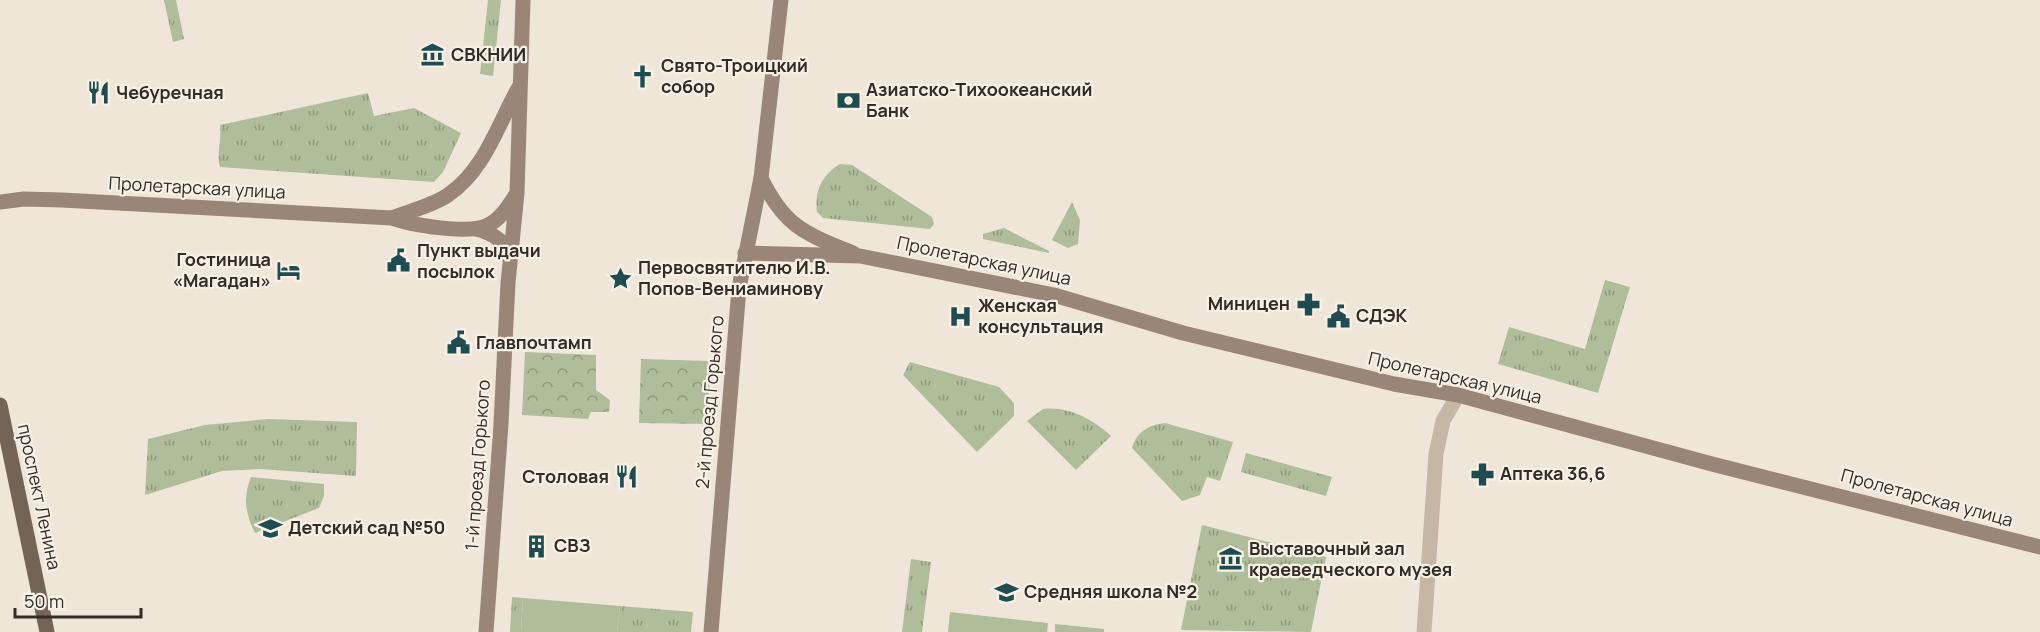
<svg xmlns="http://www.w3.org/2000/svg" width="2040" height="632" font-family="Manrope,sans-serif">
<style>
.grass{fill:url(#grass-tufts)}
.forest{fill:url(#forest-crowns)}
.garden{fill:#afbd9a}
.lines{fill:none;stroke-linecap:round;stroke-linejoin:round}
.street{stroke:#c6b6a6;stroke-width:15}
.secondary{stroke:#998678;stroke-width:15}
.primary{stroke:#746358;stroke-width:15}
.labels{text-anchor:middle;stroke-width:4.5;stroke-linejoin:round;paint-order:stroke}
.poi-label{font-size:18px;font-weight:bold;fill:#332b26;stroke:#f7f0e5;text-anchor:start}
.street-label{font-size:18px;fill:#332b26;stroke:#f7f0e5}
</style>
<defs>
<pattern id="grass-tufts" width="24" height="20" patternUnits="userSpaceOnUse" patternTransform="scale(1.5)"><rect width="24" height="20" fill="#afbd9a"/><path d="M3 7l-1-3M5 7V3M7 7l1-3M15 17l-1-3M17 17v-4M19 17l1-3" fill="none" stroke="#8f9a7d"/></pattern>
<pattern id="forest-crowns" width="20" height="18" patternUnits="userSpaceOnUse" patternTransform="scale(1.5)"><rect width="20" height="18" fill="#afbd9a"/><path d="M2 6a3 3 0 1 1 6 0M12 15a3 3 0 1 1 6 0" fill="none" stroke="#8f9a7d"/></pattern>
</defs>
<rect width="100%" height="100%" fill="#efe6d9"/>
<!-- grass -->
<g class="grass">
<polygon points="164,0 176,0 184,39 173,42"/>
<polygon points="488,0 501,0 493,76 480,74"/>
<path d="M368,93L374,116L414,108L461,133L443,172L434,182L220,167C216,153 222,141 220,125Z"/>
<path d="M840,164L852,165L932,217L934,224L930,229L823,218L817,212C814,191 822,175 840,164Z"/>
<polygon points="1072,202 1080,220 1078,244 1068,248 1052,240"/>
<polygon points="1004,228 1049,251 1049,253 983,239 983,234"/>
<polygon points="1605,280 1630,287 1598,393 1498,364 1509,327 1585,349"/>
<polygon points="910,362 999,387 1014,403 1014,416 977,452 903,375"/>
<path d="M1043,409C1069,406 1092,419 1111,436L1076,470L1027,421Z"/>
<polygon points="268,419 357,422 356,476 260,469 222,471 145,495 148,439 205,425"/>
<path d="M1165,423L1233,442L1220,481L1207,477L1200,495L1182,501L1132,448C1137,431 1149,425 1165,423Z"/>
<polygon points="1246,453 1332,477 1326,496 1241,472"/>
<path d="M251,477L324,484V496L319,508L255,533C245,513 243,497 251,477Z"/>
<polygon points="1202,525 1326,557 1311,632 1181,630"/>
<polygon points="911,559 931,562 922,632 902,632"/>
<polygon points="512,597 523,598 521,632 510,632"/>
<polygon points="620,606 693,612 691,632 617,632"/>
<polygon points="1055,624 1104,629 1104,632 1055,632"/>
</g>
<!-- forest -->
<g class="forest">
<polygon points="525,352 596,355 596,390 610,400 609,412 591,412 588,419 522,415"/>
<polygon points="641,359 710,361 708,424 639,423"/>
</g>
<!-- garden -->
<g class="garden">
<polygon points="523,598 620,606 617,632 521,632"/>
<polygon points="950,612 1048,623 1047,632 948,632"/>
</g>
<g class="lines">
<!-- street -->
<polyline class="street" points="1424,632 1436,454 1443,421 1458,395"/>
<!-- secondary -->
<g class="secondary">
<path d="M761,178C785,227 804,233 853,253"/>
<path d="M0,202L24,199L62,200L392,218C410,225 467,234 486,226C499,221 508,207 515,196"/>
<path d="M392,218C409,211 432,206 448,195C485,170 498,124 519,87"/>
<path d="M476,229C492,233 505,240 510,258"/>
<polyline points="745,253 860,256 1054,295 1183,333 1394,384 1458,395 1712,464 2040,547"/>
<polyline points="486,632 501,424 508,283 517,193 523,0"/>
<polyline points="711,632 739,288 761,178 781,0"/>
</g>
<!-- primary -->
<polyline class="primary" points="0,405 47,632"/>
</g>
<!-- icons -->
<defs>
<symbol id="museum-bare" viewBox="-9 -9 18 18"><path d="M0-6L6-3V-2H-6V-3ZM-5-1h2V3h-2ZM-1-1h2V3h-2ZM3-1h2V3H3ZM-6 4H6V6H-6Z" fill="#1f4b51" stroke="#f7f0e5" stroke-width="2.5" paint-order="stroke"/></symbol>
<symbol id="church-bare" viewBox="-9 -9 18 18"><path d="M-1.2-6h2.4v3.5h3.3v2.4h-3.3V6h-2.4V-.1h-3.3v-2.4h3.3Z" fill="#1f4b51" stroke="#f7f0e5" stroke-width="2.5" paint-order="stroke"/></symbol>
<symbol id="restaurant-bare" viewBox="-9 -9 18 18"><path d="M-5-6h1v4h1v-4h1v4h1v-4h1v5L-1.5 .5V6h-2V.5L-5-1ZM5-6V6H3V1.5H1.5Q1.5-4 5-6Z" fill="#1f4b51" stroke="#f7f0e5" stroke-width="2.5" paint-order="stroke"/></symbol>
<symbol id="bank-bare" viewBox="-9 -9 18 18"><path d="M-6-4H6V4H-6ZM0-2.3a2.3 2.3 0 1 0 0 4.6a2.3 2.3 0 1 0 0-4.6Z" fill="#1f4b51" stroke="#f7f0e5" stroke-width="2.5" paint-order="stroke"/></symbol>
<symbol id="civic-bare" viewBox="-9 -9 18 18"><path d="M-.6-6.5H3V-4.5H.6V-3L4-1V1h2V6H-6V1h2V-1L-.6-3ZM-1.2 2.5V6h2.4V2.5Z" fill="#1f4b51" stroke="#f7f0e5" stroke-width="2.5" paint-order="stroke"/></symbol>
<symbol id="hotel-bare" viewBox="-9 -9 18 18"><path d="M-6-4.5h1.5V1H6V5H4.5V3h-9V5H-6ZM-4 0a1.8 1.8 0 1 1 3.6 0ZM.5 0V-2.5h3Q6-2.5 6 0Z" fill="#1f4b51" stroke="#f7f0e5" stroke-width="2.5" paint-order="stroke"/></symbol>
<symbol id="sight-bare" viewBox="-9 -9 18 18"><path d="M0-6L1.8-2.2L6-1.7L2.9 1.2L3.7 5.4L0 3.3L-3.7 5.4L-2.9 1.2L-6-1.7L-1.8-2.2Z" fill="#1f4b51" stroke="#f7f0e5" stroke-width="2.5" paint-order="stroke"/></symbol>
<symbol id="pharmacy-bare" viewBox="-9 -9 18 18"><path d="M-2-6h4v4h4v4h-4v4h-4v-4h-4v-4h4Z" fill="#1f4b51" stroke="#f7f0e5" stroke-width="2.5" paint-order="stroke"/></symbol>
<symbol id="hospital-bare" viewBox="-9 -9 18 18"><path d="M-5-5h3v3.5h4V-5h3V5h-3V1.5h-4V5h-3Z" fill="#1f4b51" stroke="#f7f0e5" stroke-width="2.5" paint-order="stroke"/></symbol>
<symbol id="school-bare" viewBox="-9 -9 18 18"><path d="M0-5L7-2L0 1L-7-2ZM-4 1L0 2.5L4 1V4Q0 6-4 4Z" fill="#1f4b51" stroke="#f7f0e5" stroke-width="2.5" paint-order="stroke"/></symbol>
<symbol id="building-bare" viewBox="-9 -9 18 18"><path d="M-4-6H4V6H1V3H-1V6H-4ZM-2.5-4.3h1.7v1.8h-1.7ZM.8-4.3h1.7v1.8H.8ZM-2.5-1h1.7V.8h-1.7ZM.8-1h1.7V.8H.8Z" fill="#1f4b51" stroke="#f7f0e5" stroke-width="2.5" paint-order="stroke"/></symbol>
</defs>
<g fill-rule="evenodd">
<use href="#museum-bare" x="416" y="38" width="33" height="33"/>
<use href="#church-bare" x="626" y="60" width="33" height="33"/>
<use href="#restaurant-bare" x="82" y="76" width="33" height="33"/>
<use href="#bank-bare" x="832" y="84" width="33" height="33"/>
<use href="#civic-bare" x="382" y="244" width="33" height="33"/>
<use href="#hotel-bare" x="272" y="254" width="33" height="33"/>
<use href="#sight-bare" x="604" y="262" width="33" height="33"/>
<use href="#pharmacy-bare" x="1292" y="288" width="33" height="33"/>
<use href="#hospital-bare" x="944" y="300" width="33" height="33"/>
<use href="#civic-bare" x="1322" y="300" width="33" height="33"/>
<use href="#civic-bare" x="442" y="326" width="33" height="33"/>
<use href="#pharmacy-bare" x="1466" y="458" width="33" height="33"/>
<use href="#restaurant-bare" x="610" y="460" width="33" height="33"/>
<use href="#school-bare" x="254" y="512" width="33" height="33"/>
<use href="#building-bare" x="520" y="530" width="33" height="33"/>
<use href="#museum-bare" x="1214" y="542" width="33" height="33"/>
<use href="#school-bare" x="990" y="576" width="33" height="33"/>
</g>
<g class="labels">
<!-- poi labels -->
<g class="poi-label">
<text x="451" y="61">СВКНИИ</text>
<text x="661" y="72">Свято-Троицкий<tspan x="661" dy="21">собор</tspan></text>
<text x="866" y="96">Азиатско-Тихоокеанский<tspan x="866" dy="21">Банк</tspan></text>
<text x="116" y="99">Чебуречная</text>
<text x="417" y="257">Пункт выдачи<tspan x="417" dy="21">посылок</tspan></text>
<text x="271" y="266" text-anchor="end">Гостиница<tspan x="271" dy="21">«Магадан»</tspan></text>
<text x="638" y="274">Первосвятителю И.В.<tspan x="638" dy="21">Попов-Вениаминову</tspan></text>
<text x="1290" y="310" text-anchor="end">Миницен</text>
<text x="978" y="312">Женская<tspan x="978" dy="21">консультация</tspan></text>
<text x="1356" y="322">СДЭК</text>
<text x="476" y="349">Главпочтамп</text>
<text x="1500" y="480">Аптека 36,6</text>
<text x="609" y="483" text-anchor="end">Столовая</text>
<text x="288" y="534">Детский сад №50</text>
<text x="554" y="552">СВЗ</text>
<text x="1249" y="555">Выставочный зал<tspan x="1249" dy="21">краеведческого музея</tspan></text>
<text x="1024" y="598">Средняя школа №2</text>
</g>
<!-- street labels -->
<g class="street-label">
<text transform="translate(197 188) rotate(3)" y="6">Пролетарская улица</text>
<text transform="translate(984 261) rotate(12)" y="6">Пролетарская улица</text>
<text transform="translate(1455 378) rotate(13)" y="6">Пролетарская улица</text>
<text transform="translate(710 402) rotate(-85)" y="6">2-й проезд Горького</text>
<text transform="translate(478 465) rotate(-86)" y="6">1-й проезд Горького</text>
<text transform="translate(39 497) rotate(78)" y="6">проспект Ленина</text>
<text transform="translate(1927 498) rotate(15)" y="6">Пролетарская улица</text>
</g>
</g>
<!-- scale -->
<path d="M15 608v9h126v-9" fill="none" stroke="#332b26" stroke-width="3"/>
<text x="24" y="608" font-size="18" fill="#332b26" stroke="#f7f0e5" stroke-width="4.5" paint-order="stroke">50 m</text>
</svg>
